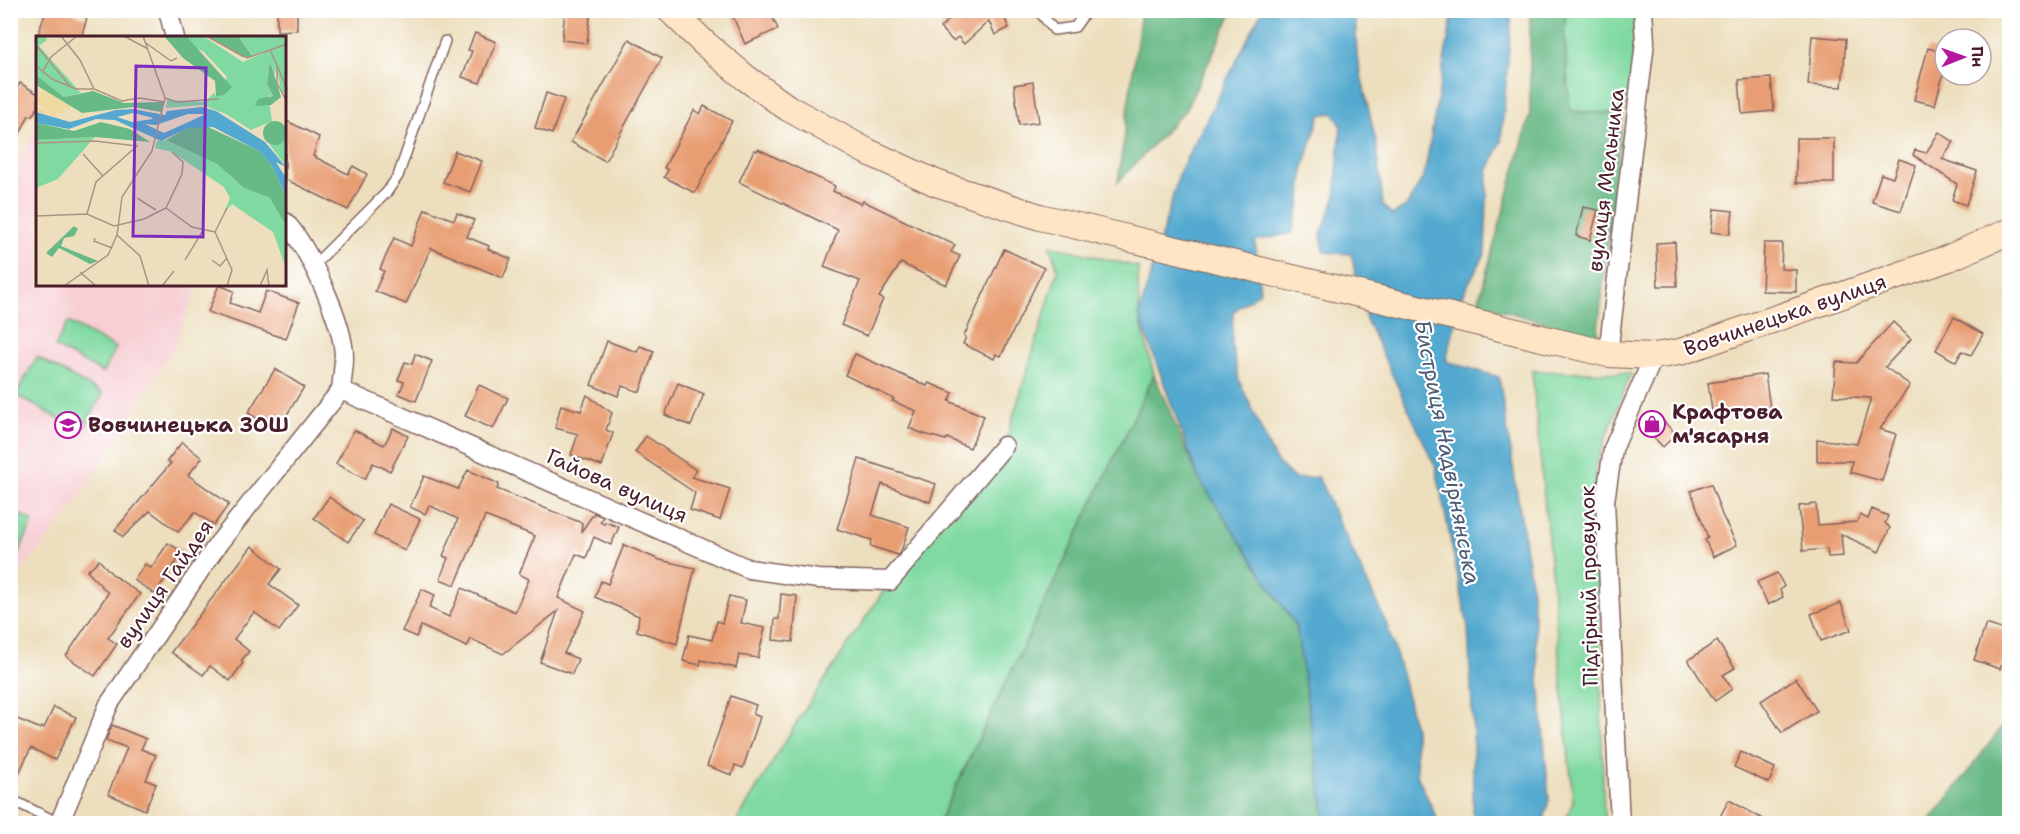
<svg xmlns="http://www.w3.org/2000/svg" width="2020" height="834" font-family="'Shantell Sans',sans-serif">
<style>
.built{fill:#f7cfd4}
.green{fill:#7fd9a0;stroke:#647c66;stroke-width:1.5}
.forest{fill:#67b986;stroke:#586c58;stroke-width:1.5}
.water{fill:#53a9cf;stroke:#4e647d;stroke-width:1.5}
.building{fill:#e89d72}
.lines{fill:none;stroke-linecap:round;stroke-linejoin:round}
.lane-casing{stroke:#83625e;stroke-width:12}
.street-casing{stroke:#83625e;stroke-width:21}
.secondary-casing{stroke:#83625e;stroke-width:28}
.lane{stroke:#fff;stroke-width:9}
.street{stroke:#fff;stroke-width:18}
.secondary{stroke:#fde5c5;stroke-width:26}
.labels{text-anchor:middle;stroke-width:4.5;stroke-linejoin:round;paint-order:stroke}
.street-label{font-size:21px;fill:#4a1f2b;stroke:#fff}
.poi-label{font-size:21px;font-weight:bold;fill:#4a1f2b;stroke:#fff;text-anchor:start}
.water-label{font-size:22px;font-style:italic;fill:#4e5d75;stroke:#fff}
.inset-river{fill:none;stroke:#53a9cf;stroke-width:3}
.inset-road{fill:none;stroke:#ac9283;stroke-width:1.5}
.view{fill:#7b2cbf;fill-opacity:0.15;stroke:#7b2cbf;stroke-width:3}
.inset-edge{fill:none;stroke:#4a1f2b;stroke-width:3}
</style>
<rect width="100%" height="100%" fill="#fff"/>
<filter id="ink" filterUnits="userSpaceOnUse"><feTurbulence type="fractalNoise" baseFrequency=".0167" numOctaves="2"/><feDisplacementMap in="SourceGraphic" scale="12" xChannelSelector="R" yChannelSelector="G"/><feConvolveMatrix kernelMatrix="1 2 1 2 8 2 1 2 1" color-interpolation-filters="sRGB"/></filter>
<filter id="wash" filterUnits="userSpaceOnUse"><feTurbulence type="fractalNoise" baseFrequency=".008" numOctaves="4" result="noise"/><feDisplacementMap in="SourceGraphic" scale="24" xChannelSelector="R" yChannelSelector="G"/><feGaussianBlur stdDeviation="1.35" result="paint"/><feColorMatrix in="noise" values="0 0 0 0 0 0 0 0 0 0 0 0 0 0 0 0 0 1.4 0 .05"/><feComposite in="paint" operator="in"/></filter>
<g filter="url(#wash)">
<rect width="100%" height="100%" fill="#eddfbe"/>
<!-- built -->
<polygon class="built" points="37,128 38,285 198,285 175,345 75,505 11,585 11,174"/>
<!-- green -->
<g class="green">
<polygon points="1566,11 1635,11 1636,69 1623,114 1570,111 1564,31"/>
<polygon points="1050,245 1138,267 1139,315 1154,375 938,823 735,824 800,717 890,581 1004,446 1058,270"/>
<polygon points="68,322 116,348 103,373 55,347"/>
<polygon points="37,357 103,394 82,432 16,395"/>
<polygon points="1532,371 1631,373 1595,466 1604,820 1607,823 1565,823 1573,801"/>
<polygon points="11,510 33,521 11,570"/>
</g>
<!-- forest -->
<g class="forest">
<polygon points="1141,11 1233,11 1186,109 1118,182"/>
<polygon points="1530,11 1566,11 1564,31 1570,111 1623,114 1597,338 1478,303 1530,115"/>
<polygon points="1154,375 1198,477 1296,626 1326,823 938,824"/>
<polygon points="2009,718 2009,823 1929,823"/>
</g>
<!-- water -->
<polygon class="water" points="1262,11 1355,11 1357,57 1376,142 1383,205 1392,215 1406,207 1424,176 1453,11 1512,11 1501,142 1488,172 1485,254 1462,295 1446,361 1499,377 1531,583 1549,800 1543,823 1471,823 1473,817 1473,730 1468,627 1436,468 1366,319 1351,254 1324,252 1321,234 1335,199 1341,125 1333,113 1320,115 1303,170 1301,200 1292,233 1255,241 1260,292 1233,312 1232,346 1239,380 1275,460 1295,479 1318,477 1387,625 1399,664 1415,729 1417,775 1439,823 1326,823 1296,626 1198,477 1139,315 1180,171"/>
<g id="blocks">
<!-- building -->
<g class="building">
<polygon points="46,10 66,10 87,18 81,38 37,38"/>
<polygon points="565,10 591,10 587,43 562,40"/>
<polygon points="730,10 769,10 778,29 745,44"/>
<polygon points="942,10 1001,10 1009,28 995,35 989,21 964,44 958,37 953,41 940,28 950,19"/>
<polygon points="277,11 297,11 297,30 277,31"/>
<polygon points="475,33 496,42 480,83 462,77 472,51 468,50"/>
<polygon points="1812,36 1846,39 1842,87 1808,85"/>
<polygon points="629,39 662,58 605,161 571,142"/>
<polygon points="1928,48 1945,53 1945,67 1935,105 1914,100"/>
<polygon points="1771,78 1774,111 1742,114 1739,80"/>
<polygon points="1033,82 1039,122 1019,125 1014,85"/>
<polygon points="20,83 38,94 38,107 32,116 29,115 10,154 10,98"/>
<polygon points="546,93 564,99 552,134 535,128"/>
<polygon points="704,106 732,121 695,193 664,177 668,170 664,168 694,110 700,114"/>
<polygon points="285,120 319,137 313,156 348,174 353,166 367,174 348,210 285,179"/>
<polygon points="1939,132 1954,142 1942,159 1977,171 1966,205 1952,200 1957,184 1913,155 1915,150 1926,153"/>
<rect x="1796" y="138" width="38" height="45"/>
<polygon points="758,149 835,186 833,191 861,204 863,201 955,245 951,252 960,256 946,285 901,263 879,297 883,299 867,336 841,325 860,281 824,267 838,230 739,182 754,150 757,151"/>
<polygon points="455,151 482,161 470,192 443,182"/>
<polygon points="1899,159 1916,165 1901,211 1872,202 1881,174 1893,178"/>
<polygon points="1583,207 1598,210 1590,240 1576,236"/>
<polygon points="425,209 454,220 457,213 474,220 467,237 489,246 488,249 511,259 503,278 431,248 406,304 375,291 384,271 380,269 394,238 411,246"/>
<polygon points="1714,209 1733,211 1730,234 1711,232"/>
<polygon points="1675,242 1677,286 1658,286 1656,243"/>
<polygon points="1764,243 1782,243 1781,269 1796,270 1796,292 1762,291"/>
<polygon points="1004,249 1044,268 1001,356 996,354 994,359 963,344 966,337 964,336"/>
<polygon points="219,285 234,291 230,303 258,313 266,291 299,303 286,339 208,312"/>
<polygon points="1954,317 1983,334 1971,355 1962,351 1956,362 1936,350"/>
<polygon points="1893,322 1911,339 1885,367 1910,385 1880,429 1896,434 1882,481 1850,472 1852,461 1817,461 1817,439 1857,444 1871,398 1833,396 1836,362 1856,363"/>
<polygon points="607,341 637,352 640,346 654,351 640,392 622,386 618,396 591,385"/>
<polygon points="415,354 432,361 416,401 399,394 404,382 398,380 405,362 412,364"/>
<polygon points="855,354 927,386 929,383 953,393 949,401 984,416 970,448 947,438 946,440 924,434 909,428 916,411 892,401 894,399 845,375"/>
<polygon points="275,369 304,387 277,431 248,413"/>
<polygon points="1765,374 1770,408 1713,417 1708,383"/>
<polygon points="678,383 704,394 691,426 665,415"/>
<polygon points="479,385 508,398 493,429 465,416"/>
<polygon points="587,395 612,413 606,430 613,433 602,466 571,455 578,434 555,428 561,405 581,411"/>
<polygon points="1656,414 1676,434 1663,447 1643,426"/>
<polygon points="393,428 408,436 390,471 373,463 365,479 336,464 354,430 384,445"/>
<polygon points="646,436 696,470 692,477 730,489 720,520 690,510 695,493 635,452"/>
<polygon points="182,442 202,458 188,475 229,504 214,525 195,512 178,532 150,511 123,537 115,530 171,463 167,461"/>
<polygon points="859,459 936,484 930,502 882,484 872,515 909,527 902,549 898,555 870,546 872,540 837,529"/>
<polygon points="468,470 499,484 497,489 582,523 581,532 594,513 603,517 600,522 604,524 605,522 619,527 611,545 594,537 586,558 576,554 558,598 585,611 564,653 578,659 572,674 540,662 558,611 503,654 471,639 467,647 421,626 416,637 402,631 422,589 435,595 429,608 449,617 462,588 515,612 529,579 519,574 535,536 485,516 455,585 440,579 448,558 443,556 458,519 429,505 425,514 410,507 424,476 458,489"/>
<polygon points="1711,484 1722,515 1737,545 1713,557 1705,540 1708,538 1691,491"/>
<polygon points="329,497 363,521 348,542 314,518"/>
<polygon points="388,504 420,519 405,551 374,535"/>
<polygon points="1816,504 1818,525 1857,522 1860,515 1868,519 1872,509 1888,516 1885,523 1890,528 1879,552 1841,534 1843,556 1828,557 1827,549 1803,551 1799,506"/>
<polygon points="168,543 183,552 155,594 134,580 145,564 151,568"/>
<polygon points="624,545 660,560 695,568 677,644 637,631 639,616 595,597 601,581 608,584"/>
<polygon points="252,546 281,569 269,584 298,605 279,631 254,612 234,639 249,651 241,661 243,663 230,681 210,666 203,675 171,652"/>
<polygon points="99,560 112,574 140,594 108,638 117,644 95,676 66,656 108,593 87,571"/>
<polygon points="1777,573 1784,586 1780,590 1783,597 1768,605 1757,582"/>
<polygon points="781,594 797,596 793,642 773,640 775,619 779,619"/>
<polygon points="729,596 746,600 741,623 765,628 758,658 739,655 736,668 701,660 700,665 683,661 689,635 712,640 717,621 722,623"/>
<polygon points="1841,603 1851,630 1821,641 1811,614"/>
<polygon points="1986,624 2010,632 2010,640 2000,669 1974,660"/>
<polygon points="1717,641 1735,668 1723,675 1732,689 1715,701 1688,660"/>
<polygon points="1796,678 1817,711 1782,733 1761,701"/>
<polygon points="731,696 756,705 753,714 760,717 743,768 735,765 732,775 707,766"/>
<polygon points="54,707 76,717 55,760 31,748 10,792 10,716 41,729 42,727 44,728"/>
<polygon points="112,725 146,739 141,749 156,755 146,780 156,784 145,810 108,794 127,748 106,740"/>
<polygon points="1741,752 1775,768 1769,783 1734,767"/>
<polygon points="1729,800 1772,824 1716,824"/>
</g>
</g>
</g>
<g filter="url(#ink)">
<use href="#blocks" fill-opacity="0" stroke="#83625e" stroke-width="1.5"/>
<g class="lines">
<defs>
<g id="lane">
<polyline points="1038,10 1054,30 1075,27 1087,10"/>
<polyline points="314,265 387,192 398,176 445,41"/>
<polyline points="10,799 59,823"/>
</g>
<g id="street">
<polyline points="168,10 175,38"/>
<path d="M285,222C308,246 344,324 344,357C344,368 342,379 341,390L749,569L818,579L890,581L1004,446"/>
<polyline points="1608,354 1645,42 1643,10"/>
<polyline points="59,824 109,704 218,544 341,390"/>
<polyline points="1620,824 1605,501 1613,449 1654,356"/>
</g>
<polyline id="secondary" points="670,10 704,43 746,78 788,108 866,151 936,183 1040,217 1608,354 1654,356 1680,352 1949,258 2010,231"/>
</defs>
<!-- lane casing -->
<use href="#lane" class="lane-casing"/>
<!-- street casing -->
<use href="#street" class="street-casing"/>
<!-- secondary casing -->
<use href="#secondary" class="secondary-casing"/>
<!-- lane -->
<use href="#lane" class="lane"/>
<!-- street -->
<use href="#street" class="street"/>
<!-- secondary -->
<use href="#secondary" class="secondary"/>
</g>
</g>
<!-- icons -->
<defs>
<symbol id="shop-ring" viewBox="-11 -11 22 22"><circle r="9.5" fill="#fff" stroke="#b5179e" stroke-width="1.5"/><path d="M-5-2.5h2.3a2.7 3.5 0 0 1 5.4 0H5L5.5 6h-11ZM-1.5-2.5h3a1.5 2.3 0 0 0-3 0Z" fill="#b5179e"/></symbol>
<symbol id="school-ring" viewBox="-11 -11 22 22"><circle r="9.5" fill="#fff" stroke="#b5179e" stroke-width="1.5"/><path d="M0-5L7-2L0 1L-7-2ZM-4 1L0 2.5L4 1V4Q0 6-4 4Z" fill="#b5179e"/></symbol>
</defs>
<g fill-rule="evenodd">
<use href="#shop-ring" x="1637" y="409" width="30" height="30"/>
<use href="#school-ring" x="53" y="410" width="30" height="30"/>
</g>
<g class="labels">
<!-- street labels -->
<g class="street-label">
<text transform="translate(1606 180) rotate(-83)" y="7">вулиця Мельника</text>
<text transform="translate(1785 315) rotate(-19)" y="7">Вовчинецька вулиця</text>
<text transform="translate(617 486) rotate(24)" y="7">Гайова вулиця</text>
<text transform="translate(165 584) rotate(-55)" y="7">вулиця Гайдея</text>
<text transform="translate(1589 586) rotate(-91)" y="7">Підгірний провулок</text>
</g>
<!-- poi labels -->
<g class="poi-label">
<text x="1672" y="419">Крафтова<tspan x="1672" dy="24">м'ясарня</tspan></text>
<text x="88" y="432">Вовчинецька ЗОШ</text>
</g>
<!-- water labels -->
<g class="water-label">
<text transform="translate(1448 452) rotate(79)" y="8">Бистриця Надвірнянська</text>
</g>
</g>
<!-- overview -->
<g transform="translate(36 36)">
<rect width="250" height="250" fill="#eddfbe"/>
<path d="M0,0H8L11,4L3,10L45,57L28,61L0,39ZM150,0H167L207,26L234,14L217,20L202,0H250V54L246,59L240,30L239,39L234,25L231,48L237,61L232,59L236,85L215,94L190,78L167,69L130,72L131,64L168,66L178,57L180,60L191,41L168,16L155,10ZM59,101L22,143L0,152V104ZM250,103V130L234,109ZM130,104L181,128L208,152L234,162L250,190V232L237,196L196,168L188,177L194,162L188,151L136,116L119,112L121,105Z" fill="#7fd9a0"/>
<path d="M128,0H150L196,51L188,59L180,60L179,45L147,22ZM170,0H202L217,21H206ZM234,25L245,61L235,69L219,70L222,63L237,60L231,48ZM0,39L28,61L57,55L88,67L128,66L125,76L98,71L46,77L0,49ZM227 97a12 12 0 1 1 24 0a12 12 0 1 1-24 0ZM65,86L94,93L114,106L59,101L0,104V87L38,95ZM170,90L223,115L237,131L250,161V190L234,162L208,152L181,128L130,104L151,92ZM38,190L42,193L38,200L28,202L25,210L62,225L54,228L23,212L16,221L10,217Z" fill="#67b986"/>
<path d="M6,53L34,71L32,74L19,70L31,77H20L21,81L0,75V71L17,78L0,66V55L2,64Z" fill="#eeda9e"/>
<path d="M166,71L180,75L229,106L250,131L240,126L248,141L250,137V161L237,131L223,115L177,91L152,92L125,105L79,84L60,83L33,93L0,87V76L34,86L80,74L96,73L129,79L131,75ZM97,77L114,81L117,83L96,86L81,81ZM152,78H170L128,97L109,88L120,89Z" fill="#53a9cf" fill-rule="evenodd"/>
<path class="inset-river" d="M240,129L251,146"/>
<path class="inset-road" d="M25,0L44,24L58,53L86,65L103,62L129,66M88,0L112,13M170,0L211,22L251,8M110,7L135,25L141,22M0,9L34,50M234,14L241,29V47L251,66M0,30L16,43L40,53H58M242,31L251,54M7,35L15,21L41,0M129,62L141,66L183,63M0,107L59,105L101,110L60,146L51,178M47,118L67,140M101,162L120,174M130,172L156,191L179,196L196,234L191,250M0,180L51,178L78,190L108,183L130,172L146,138L147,126L136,116M179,196L191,172M81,199L104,220L113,250M59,202L58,205L76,212M149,224L166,196M176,224L184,230L191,222M44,236L60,250M28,250L72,219L81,199L86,161L116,115L129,62L107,0M126,250L138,235M224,250L231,234L233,250"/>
<path class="view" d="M100,30L170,32L167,201L97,200Z"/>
<rect width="250" height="250" class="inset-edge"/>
</g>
<!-- margin -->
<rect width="2020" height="834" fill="none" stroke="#fff" stroke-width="36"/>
<!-- north arrow -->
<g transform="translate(1963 57) rotate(89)"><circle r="28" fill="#ffffff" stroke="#b7a5aa" stroke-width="1.5"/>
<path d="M0-4.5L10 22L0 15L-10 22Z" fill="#b5179e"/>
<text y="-9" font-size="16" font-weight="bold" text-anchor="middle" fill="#4a1f2b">Пн</text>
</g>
</svg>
